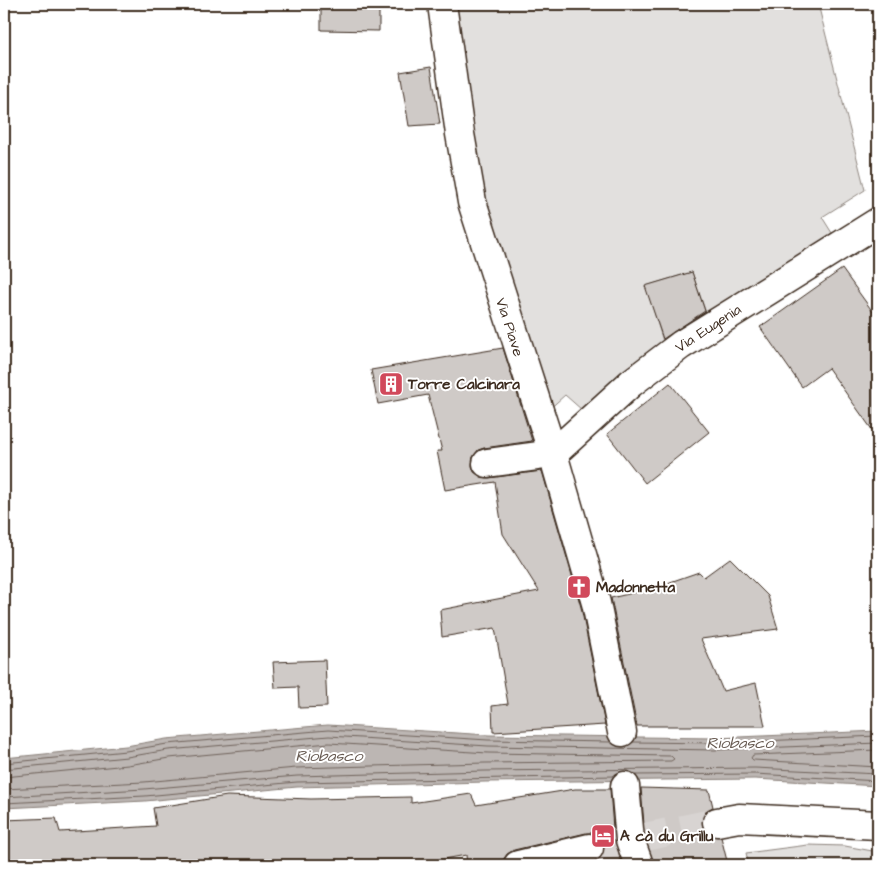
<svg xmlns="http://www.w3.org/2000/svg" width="882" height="869" font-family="'Architects Daughter',sans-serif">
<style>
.green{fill:#e2e0de;stroke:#8e857e}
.water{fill:#bcb6b3;stroke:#887e77}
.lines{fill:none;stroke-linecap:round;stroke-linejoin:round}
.shore{stroke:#6f625a;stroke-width:1}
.building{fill:#cfcac7;stroke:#3b2a1e}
.minor-tunnel{stroke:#d8d4d2;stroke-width:28;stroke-dasharray:28 14;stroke-linecap:butt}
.minor-casing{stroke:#3b2a1e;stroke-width:31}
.minor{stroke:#fff;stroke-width:28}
.labels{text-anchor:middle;stroke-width:4;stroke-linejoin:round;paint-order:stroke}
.street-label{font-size:15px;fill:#3b2a1e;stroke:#fff}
.poi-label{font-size:15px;font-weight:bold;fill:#3b2a1e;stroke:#fff;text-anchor:start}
.water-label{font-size:16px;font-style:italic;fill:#685b52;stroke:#fff}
</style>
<rect width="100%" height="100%" fill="#fff"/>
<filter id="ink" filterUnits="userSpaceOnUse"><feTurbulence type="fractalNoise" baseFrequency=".02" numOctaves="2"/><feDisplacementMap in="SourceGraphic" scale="10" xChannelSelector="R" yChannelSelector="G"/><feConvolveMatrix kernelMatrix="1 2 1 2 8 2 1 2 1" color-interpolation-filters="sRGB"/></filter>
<g filter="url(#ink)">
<!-- green -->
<g class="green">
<polygon points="452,4 818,4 865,190 822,217 832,233 707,316 692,272 646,286 663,341 582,410 565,395 547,411 481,199"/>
<polygon points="808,845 845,846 878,852 878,865 749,865 746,853"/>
</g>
<!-- water -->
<polygon class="water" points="328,725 489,735 715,738 878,731 878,786 755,779 485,782 297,787 145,801 4,808 4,758 126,746 166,739"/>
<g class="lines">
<!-- shore -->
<g class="shore">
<polyline points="633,742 715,743 878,736"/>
<polyline points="878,750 753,755 751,758 753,760 878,767"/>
<polyline points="4,763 126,751 167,744 328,730 488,740 611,742"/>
<polyline points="4,769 127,757 168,750 329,736 488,746 715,750 878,743"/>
<polyline points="635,775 755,774 878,781"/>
<polyline points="4,777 128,765 169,758 329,743 488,753 671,756 674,759 671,761 485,763 296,768 144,782 4,789"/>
<polyline points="4,797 144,789 297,776 485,771 755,768 878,774"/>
<polyline points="4,803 145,796 297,782 615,776"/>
</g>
</g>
<!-- building -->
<g class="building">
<polygon points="321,4 379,4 379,31 321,30"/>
<polygon points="431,67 440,124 409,126 400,72"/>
<polygon points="842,269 878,319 878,438 828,368 802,387 760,327"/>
<polygon points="692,272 705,311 663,339 645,286"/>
<polygon points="503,348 532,441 484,448 478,450 473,457 472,466 474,472 481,477 489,478 542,471 581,607 605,725 493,732 492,706 508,704 495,628 442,637 440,610 539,591 503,534 495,482 445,490 437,451 442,451 428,395 378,404 371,370"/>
<polygon points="670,383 709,432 645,483 607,434"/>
<polygon points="730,558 768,596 778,629 701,639 723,691 756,683 765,726 637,726 611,598 650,589 699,572 704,577"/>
<polygon points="325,660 327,707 299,708 298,687 275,688 273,662"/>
<polygon points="641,788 709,790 713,807 707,810 703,816 702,825 705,832 711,836 721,837 728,865 654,865 645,837"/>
<polygon points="575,789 610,789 614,842 622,865 584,865 599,860 604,852 604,844 600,837 594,833 586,833 514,850 507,854 503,860 503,865 467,865 466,855 413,865 4,865 4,820 56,818 60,832 156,826 153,808 227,796 311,799 411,797 411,803 471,794 476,805"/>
</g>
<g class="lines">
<!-- minor-tunnel -->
<g class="minor-tunnel">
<polyline points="640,838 717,822"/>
<polyline points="589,848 621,842"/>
</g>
<defs>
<g id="minor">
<polyline points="442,4 460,134 472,202 553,454 596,603 622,732"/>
<polyline points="553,454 631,383 681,345 878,222"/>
<polyline points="487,463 553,454"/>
<polyline points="625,786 630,840 639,865"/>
<polyline points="717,822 739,818 878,825"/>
<polyline points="518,865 589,848"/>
</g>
</defs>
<!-- minor casing -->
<use href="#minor" class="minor-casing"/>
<!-- minor -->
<use href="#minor" class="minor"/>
</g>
</g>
<!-- icons -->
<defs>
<symbol id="building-square" viewBox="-11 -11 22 22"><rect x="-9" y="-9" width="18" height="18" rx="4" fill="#d1495b" stroke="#fff"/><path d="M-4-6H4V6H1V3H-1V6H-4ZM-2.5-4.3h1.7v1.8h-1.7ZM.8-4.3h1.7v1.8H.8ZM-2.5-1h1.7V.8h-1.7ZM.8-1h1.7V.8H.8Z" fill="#fff"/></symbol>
<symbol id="church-square" viewBox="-11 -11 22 22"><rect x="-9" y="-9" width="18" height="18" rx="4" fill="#d1495b" stroke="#fff"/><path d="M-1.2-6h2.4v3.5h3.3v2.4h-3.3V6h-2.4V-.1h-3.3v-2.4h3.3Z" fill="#fff"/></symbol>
<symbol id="hotel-square" viewBox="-11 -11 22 22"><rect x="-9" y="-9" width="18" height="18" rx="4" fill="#d1495b" stroke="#fff"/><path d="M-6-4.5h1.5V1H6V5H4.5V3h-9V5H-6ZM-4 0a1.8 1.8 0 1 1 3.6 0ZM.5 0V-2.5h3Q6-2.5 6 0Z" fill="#fff"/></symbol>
</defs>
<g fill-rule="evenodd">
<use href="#building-square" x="377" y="370" width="28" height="28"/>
<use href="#church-square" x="565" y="573" width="28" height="28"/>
<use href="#hotel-square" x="589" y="822" width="28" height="28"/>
</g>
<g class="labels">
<!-- street labels -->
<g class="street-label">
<text transform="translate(510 327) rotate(72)" y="5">Via Piave</text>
<text transform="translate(708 328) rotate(-33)" y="5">Via Eugenia</text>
</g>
<!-- poi labels -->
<g class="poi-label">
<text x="408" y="389">Torre Calcinara</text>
<text x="596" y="592">Madonnetta</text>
<text x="620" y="841">A cà du Grillu</text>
</g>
<!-- water labels -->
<g class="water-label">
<text x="740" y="748">Riobasco</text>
<text x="329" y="761">Riobasco</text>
</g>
</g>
<!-- margin -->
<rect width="882" height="869" fill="none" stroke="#fff" stroke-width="20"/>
<rect x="10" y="10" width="862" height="849" fill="none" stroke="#3b2a1e" stroke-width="2" filter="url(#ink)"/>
</svg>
